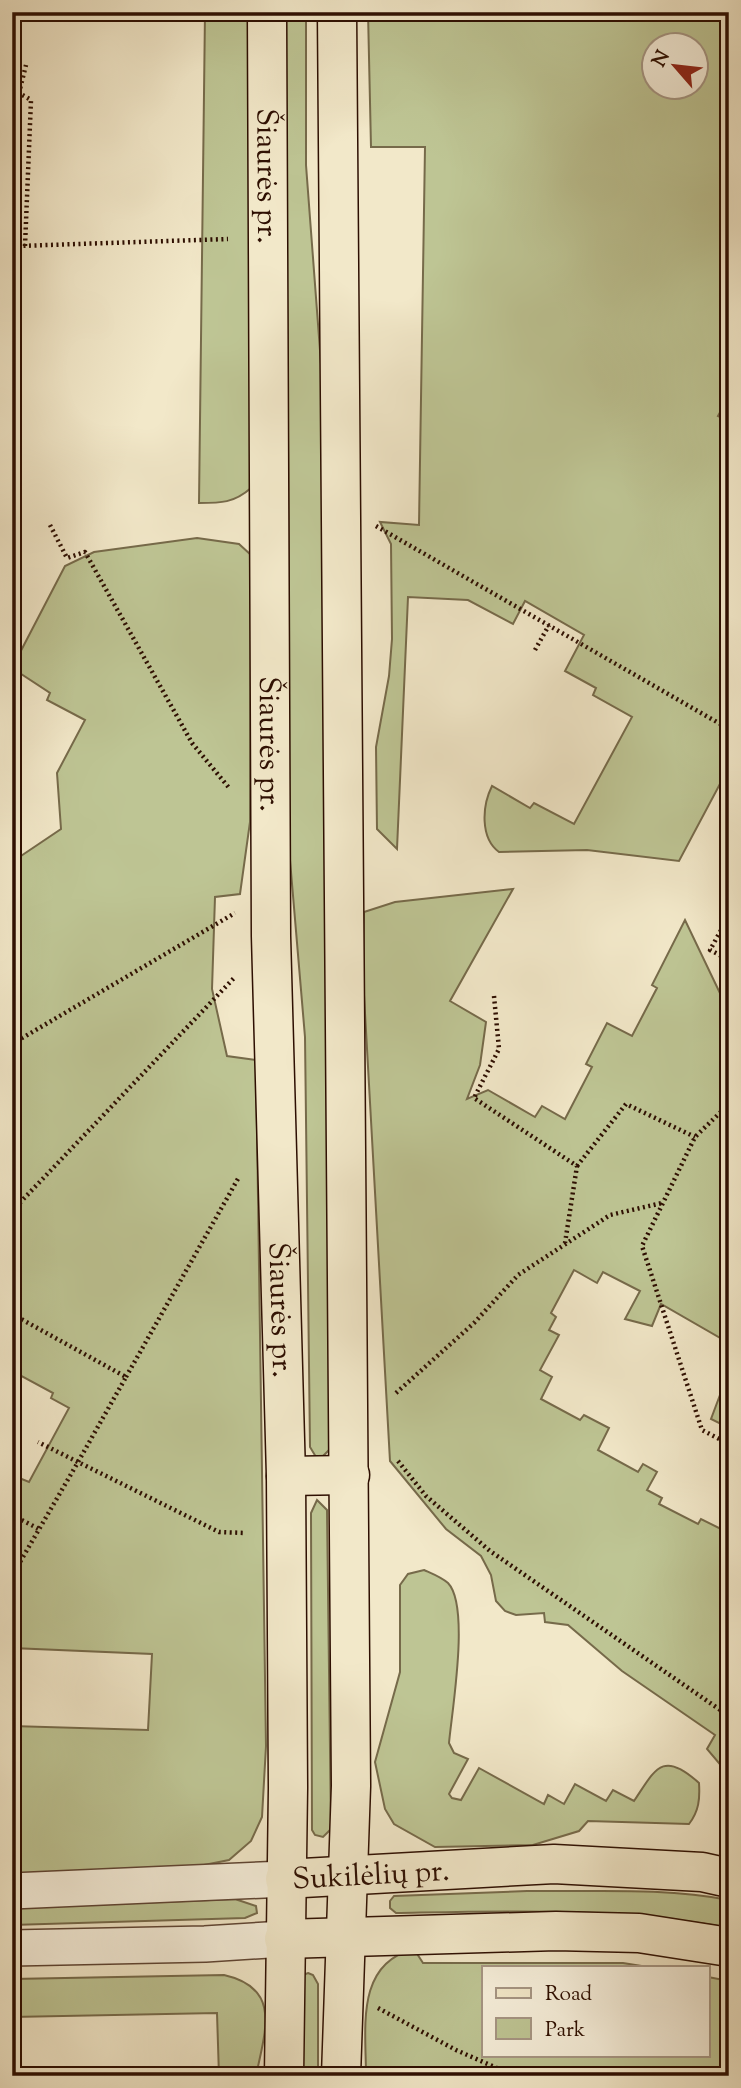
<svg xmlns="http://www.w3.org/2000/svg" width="741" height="2088" font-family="'Sorts Mill Goudy',serif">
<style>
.green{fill:#bec594;stroke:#766a4a;stroke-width:2;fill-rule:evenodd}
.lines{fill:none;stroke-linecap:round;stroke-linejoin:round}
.minor-casing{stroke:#5e4433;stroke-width:38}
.major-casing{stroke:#2d0e01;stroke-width:41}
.path{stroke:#2d0e01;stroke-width:4.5;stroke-dasharray:2 3.5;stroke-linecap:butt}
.minor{stroke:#f7f0dc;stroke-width:35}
.major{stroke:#f2e8c9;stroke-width:38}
.labels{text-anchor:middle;stroke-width:7;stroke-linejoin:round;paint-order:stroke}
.street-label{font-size:30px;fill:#2d0e01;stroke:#f7f0dc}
</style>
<rect width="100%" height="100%" fill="#f2e8c9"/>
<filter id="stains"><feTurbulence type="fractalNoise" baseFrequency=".00286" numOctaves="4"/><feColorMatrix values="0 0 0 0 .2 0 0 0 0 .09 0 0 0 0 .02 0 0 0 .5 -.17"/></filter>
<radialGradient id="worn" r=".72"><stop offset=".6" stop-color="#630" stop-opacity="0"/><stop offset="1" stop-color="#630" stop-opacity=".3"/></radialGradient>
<!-- green -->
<g class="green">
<path d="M205,12H249L251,488C234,503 221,503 199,503Z"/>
<polygon points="285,12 306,12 306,165 322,377 330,1449 323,1456 316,1457 310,1447 305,1037 286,813 289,574"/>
<path d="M368,12H729V396L718,416L729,421V767L679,861L587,850L499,852C480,838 482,806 492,786L530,808L534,803L574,824L632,717L593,695L596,688L565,671L584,635L525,601L513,624L468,600L408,597L397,849L377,829L376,747L389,676L392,639L391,544L380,522L419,525L425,147H371ZM654,46H696V88H654Z"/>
<polygon points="197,538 239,544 251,555 250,822 240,894 215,897 212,989 227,1056 256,1060 266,1746 262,1817 251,1841 229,1860 189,1868 12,1875 12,1726 148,1730 152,1654 12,1648 12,1475 29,1482 69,1408 51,1398 53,1393 12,1371 12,862 61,829 57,773 85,720 47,700 50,693 12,668 65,566 94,552"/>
<polygon points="513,889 450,1001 486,1022 480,1065 467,1099 488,1090 535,1117 542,1106 565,1119 592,1067 586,1064 607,1023 632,1036 657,988 652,985 685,920 729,1012 729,1143 724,1152 729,1154 729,1343 661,1304 652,1326 625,1319 640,1291 603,1272 597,1283 574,1270 551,1313 556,1317 549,1330 559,1335 540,1370 552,1377 541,1399 580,1420 584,1415 609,1428 598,1450 638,1472 643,1464 657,1472 647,1490 662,1498 659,1504 698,1524 701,1519 727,1532 724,1538 729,1541 729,1775 707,1749 715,1735 622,1671 568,1625 545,1622 544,1613 516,1615 505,1611 496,1601 491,1575 481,1556 446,1529 390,1461 363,977 364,912 395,902"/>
<polygon points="729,1371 729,1428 711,1419"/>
<polygon points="317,1500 327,1510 331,1829 323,1837 315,1835 312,1830 311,1513"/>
<path d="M424,1570C433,1574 441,1577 448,1583C470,1606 452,1710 449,1743L454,1753L468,1759L449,1794L452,1798L461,1800L479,1768L544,1804L548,1795L564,1804L575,1784L606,1801L613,1790L634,1801C655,1770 662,1749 699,1783C700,1799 699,1811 689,1824L588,1821L579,1831L533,1845L435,1847L394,1824L385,1809L375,1762L400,1672V1585L408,1574Z"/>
<path d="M527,1891C593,1892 663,1887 729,1900V1928C619,1907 507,1911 396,1913L390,1908V1901L394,1896Z"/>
<polygon points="235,1899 256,1906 257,1913 245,1918 12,1925 12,1908"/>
<path d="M414,1949L423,1963H623L648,1967H484V2055H708V1977L729,1981V2076H366C366,2028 355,1964 414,1949Z"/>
<polygon points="308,1973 313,1975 318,1984 318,2076 297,2076 303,1975"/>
<path d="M224,1975C282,1988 265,2031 256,2076H219L217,2013L12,2017V1979Z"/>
</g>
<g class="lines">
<defs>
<g id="minor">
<polyline points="12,1891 285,1879"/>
<polyline points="12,1948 205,1944 284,1939"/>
</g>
<g id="major">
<path id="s1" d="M267,12L271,936L286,1476L288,1788L284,2076"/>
<polyline points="337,12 351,1786 341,2076"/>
<polyline points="286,1476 350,1475"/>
<path id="s2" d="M285,1879L554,1864L702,1872L729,1878"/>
<polyline points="284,1939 556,1931 639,1933 729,1947"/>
</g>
</defs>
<!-- minor casing -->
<use href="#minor" class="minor-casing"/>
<!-- major casing -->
<use href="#major" class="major-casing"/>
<!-- path -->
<g class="path">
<polyline points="38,16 38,12"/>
<polyline points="18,246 228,239"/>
<polyline points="25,246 31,100 19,93 26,65"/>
<polyline points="50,525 67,558 85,552 192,743 230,789"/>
<polyline points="376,526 729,729"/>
<polyline points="535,650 549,625"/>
<polyline points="729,916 710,950 729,960"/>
<polyline points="494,996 499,1049 474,1098 577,1166 565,1243"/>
<polyline points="12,1044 235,913"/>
<polyline points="729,1104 695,1137 642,1246 702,1430 729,1444"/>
<polyline points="577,1166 626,1104 695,1137"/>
<polyline points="12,1211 235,977"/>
<polyline points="12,1314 126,1377 78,1462 219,1532 246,1533"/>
<polyline points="126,1377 239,1177"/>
<polyline points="396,1393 474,1323 518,1275 610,1215 662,1203"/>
<polyline points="398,1461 426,1496 490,1551 729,1716"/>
<polyline points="12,1515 39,1529"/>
<polyline points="12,1576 78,1462 38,1442"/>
<polyline points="378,2008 456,2050 515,2076"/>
</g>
<!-- minor -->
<use href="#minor" class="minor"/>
<!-- major -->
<use href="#major" class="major"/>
</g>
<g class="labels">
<!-- street labels -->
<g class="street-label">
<text dy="10" stroke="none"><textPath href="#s1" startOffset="164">Šiaurės pr.</textPath></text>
<text dy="10" stroke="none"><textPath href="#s1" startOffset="732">Šiaurės pr.</textPath></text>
<text dy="10" stroke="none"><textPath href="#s1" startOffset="1298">Šiaurės pr.</textPath></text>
<text dy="10" stroke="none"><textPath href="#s2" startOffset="86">Sukilėlių pr.</textPath></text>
</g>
</g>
<!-- margin -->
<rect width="741" height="2088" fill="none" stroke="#f2e8c9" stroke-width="42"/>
<rect x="14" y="14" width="713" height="2060" fill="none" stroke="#2d0e01" stroke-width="3.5"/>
<rect x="21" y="21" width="699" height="2046" fill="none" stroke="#2d0e01" stroke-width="2"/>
<!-- legend -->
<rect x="482" y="1966" width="228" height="91" fill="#f7f0dc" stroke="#a69684" stroke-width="2"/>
<rect x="496" y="1988" width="35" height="10" fill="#f2e8c9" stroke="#a69684" stroke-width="2"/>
<text x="545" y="2000" font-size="21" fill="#2d0e01">Road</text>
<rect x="496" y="2018" width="35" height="21" fill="#bec594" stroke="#a69684" stroke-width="2"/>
<text x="545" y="2036" font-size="21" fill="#2d0e01">Park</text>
<!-- north arrow -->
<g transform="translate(675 66) rotate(298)"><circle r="33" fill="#f7f0dc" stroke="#a69684" stroke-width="2"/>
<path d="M0-5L12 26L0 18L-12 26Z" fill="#8f2418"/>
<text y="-10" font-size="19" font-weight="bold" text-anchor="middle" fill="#2d0e01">N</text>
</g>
<rect width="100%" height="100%" filter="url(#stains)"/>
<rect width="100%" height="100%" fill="url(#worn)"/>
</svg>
